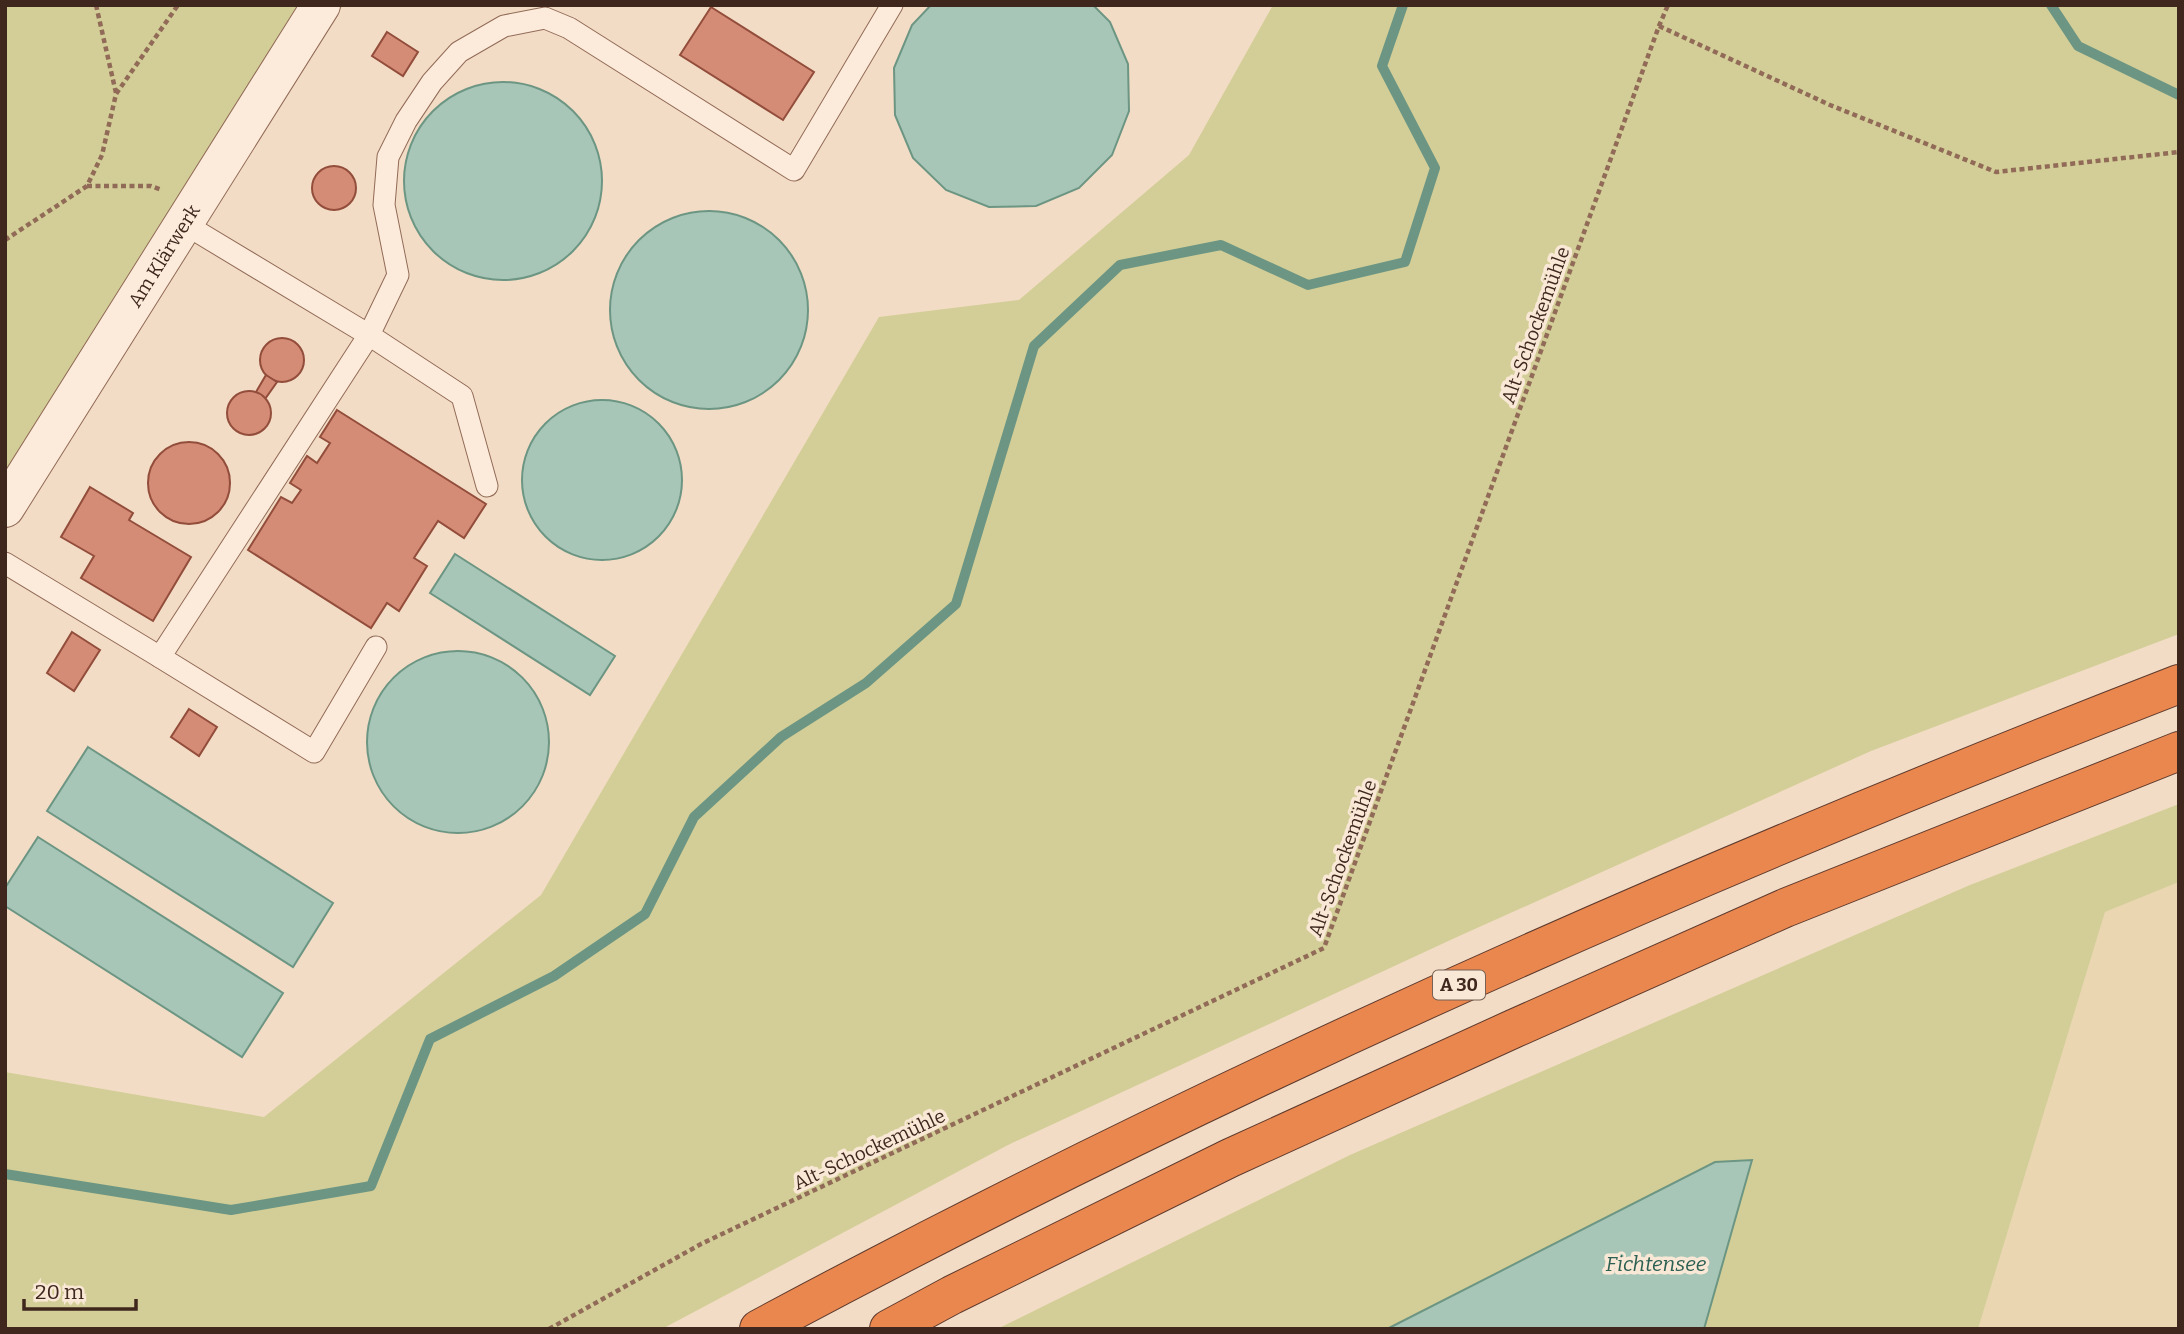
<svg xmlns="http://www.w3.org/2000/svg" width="2184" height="1334" font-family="Bitter,serif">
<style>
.farmland{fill:#ead6b1}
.green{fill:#d3ce97}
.water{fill:#a7c6b7;stroke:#6c9683;stroke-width:2}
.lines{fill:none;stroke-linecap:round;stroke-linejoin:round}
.stream{stroke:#6c9683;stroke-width:10}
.building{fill:#d58c77;stroke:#924d3b;stroke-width:2}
.service-casing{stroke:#916b58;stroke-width:23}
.minor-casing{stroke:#916b58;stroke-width:40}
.motorway-casing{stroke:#5e3a2d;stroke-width:40}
.path{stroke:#916b58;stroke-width:4.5;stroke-dasharray:5 3.5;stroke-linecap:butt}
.service{stroke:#fcebda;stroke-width:21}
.minor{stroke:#fcebda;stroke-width:38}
.motorway{stroke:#ea874e;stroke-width:38}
.labels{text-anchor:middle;stroke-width:7;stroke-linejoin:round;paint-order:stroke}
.shield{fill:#f9e8d6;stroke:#776155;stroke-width:2}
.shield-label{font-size:18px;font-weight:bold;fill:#3f271e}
.street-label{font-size:19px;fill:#3f271e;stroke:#f9e8d6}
.water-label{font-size:21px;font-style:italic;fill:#2c6053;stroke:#f9e8d6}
</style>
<rect width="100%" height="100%" fill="#f3dcc5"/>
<!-- farmland -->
<polygon class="farmland" points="2179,882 2179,1329 1978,1329 2105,912"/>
<!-- green -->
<g class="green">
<polygon points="5,5 343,5 38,491 5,470"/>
<polygon points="1273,5 2179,5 2179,634 1871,751 1457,937 1008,1145 662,1329 5,1329 5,1072 264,1117 541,895 879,317 1019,300 1189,155"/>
<polygon points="2179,804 2179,882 2105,912 1978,1329 1704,1329 1751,1160 1715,1162 1387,1329 997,1329 1350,1155 1970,885"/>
</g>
<!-- water -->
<g class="water">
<polygon points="931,5 1093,5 1110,22 1128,64 1129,111 1112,155 1079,188 1036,206 989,207 946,190 913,158 895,115 894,68 912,25"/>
<circle cx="503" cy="181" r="99"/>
<circle cx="709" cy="310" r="99"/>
<circle cx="602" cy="480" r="80"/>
<polygon points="455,554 615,656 590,695 430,593"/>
<circle cx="458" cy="742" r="91"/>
<polygon points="88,747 333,903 293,967 47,811"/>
<polygon points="38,837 283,993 242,1057 5,906 5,888"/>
<polygon points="1752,1160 1704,1329 1387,1329 1715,1162"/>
</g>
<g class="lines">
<!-- stream -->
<g class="stream">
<polyline points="2051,5 2078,46 2179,95"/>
<polyline points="5,1174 231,1210 371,1186 430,1039 554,976 645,914 694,817 781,737 866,683 956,604 1034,346 1120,265 1221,245 1308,285 1405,262 1435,168 1382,66 1403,5"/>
</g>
</g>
<!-- building -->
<g class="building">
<polygon points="711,7 814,72 783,120 680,55"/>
<polygon points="387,32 418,52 403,76 372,56"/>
<circle cx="334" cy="188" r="22"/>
<circle cx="282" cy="360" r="22"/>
<polygon points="266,375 277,382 265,399 256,392"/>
<circle cx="249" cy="413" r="22"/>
<polygon points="337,410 486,504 464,538 438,521 414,558 427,566 399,611 387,603 371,628 248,550 281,497 292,503 301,490 290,483 307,456 317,463 330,443 320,437"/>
<circle cx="189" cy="483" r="41"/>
<polygon points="90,487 133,513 129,520 191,557 153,621 81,578 94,556 61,537"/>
<polygon points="72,632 100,650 74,691 47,673"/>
<polygon points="189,709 217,727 199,756 171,737"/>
</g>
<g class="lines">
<defs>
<g id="service">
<polyline points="487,486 462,396 369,335 398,275 384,205 388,157 406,121 432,82 459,52 504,26 545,18 569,28 794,170 892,5"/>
<polyline points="5,563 160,657 369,335 183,223"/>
<polyline points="160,657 314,752 376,647"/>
</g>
<g id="minor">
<path id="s1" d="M5,508L321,5"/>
</g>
<g id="motorway">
<path d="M759,1329C1217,1083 1694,872 2179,684"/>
<polyline points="889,1329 952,1295 1230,1158 1513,1029 1785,908 2179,751"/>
</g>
</defs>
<!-- service casing -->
<use href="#service" class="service-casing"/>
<!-- minor casing -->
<use href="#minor" class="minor-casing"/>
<!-- motorway casing -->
<use href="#motorway" class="motorway-casing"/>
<!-- path -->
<g class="path">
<polyline points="96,5 116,93"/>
<polyline points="1659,26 1830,105 1996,172 2179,152"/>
<polyline points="87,186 151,186 162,190"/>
<polyline points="5,240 87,186 102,155 116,94 178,5"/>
<polyline points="549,1329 701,1244 1324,948 1659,26 1668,5"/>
</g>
<!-- service -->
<use href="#service" class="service"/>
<!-- minor -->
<use href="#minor" class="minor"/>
<!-- motorway -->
<use href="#motorway" class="motorway"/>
</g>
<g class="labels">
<!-- shield labels -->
<rect class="shield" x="1433" y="970.5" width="52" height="29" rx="5"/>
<g class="shield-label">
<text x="1459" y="991">A 30</text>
</g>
<!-- street labels -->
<g class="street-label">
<text dy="7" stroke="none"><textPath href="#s1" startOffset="298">Am Klärwerk</textPath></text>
<text transform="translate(1535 325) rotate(-70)" y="7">Alt-Schockemühle</text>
<text transform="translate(1342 858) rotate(-70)" y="7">Alt-Schockemühle</text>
<text transform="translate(869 1149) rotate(-25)" y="7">Alt-Schockemühle</text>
</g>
<!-- water labels -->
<g class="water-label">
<text x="1656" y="1271">Fichtensee</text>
</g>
</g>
<!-- border -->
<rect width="2184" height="1334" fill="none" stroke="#3f271e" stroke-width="14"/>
<!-- scale -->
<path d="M24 1299v10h112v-10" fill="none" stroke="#3f271e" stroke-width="3.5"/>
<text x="35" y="1299" font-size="21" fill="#3f271e" stroke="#f9e8d6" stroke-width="5" paint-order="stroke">20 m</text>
</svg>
